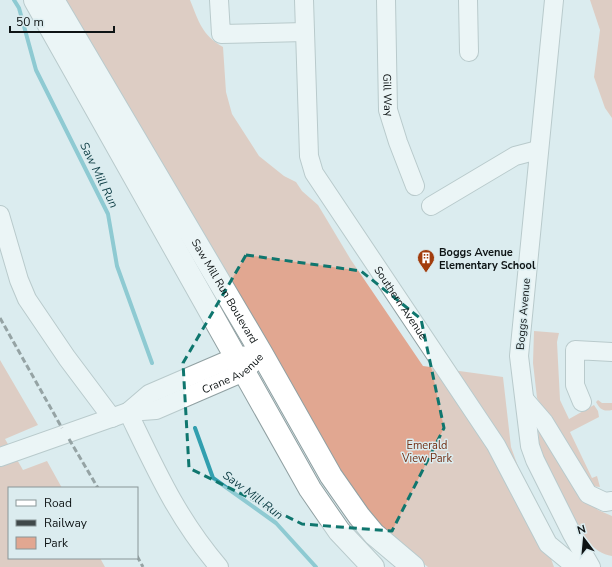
<svg xmlns="http://www.w3.org/2000/svg" width="612" height="567" font-family="'Nunito Sans',sans-serif">
<style>
.green{fill:#e1a791}
.lines{fill:none;stroke-linecap:round;stroke-linejoin:round}
.stream{stroke:#329faf;stroke-width:4}
.minor-casing{stroke:#90a0a2;stroke-width:20}
.highway-casing{stroke:#90a0a2;stroke-width:24}
.minor{stroke:#fff;stroke-width:18}
.highway{stroke:#fff;stroke-width:22}
.rail{stroke:#40494a;stroke-width:3;stroke-dasharray:6 3;stroke-linecap:butt}
.marked{fill:none;stroke:#0f766e;stroke-width:3;stroke-dasharray:8 5;stroke-linejoin:round}
.labels{text-anchor:middle;stroke-width:3;stroke-linejoin:round;paint-order:stroke}
.street-label{font-size:11px;fill:#0e1415;stroke:#dbecef}
.poi-label{font-size:11px;font-weight:bold;fill:#0e1415;stroke:#dbecef;text-anchor:start}
.park-label{font-size:11px;fill:#733015;stroke:#dbecef}
.water-label{font-size:12px;font-style:italic;fill:#0e3e45;stroke:#dbecef}
</style>
<rect width="100%" height="100%" fill="#dbecef"/>
<!-- green -->
<g class="green">
<path d="M64,0H190C199,22 202,35 223,47L226,92L232,114L259,156L284,176L296,182L302,191L318,205L351,260L423,366L503,377L511,447L554,567H428L391,540L364,507L332,462Z"/>
<polygon points="590,0 612,0 612,118 605,108 594,77 600,30"/>
<polygon points="534,331 559,333 557,342 560,400 569,419 594,405 598,411 599,417 570,432 592,478 597,476 600,487 591,486 537,398 533,363"/>
<polygon points="0,360 38,425 5,439 23,470 47,461 62,488 9,488 9,558 100,558 105,567 0,567"/>
<path d="M598,400L602,403H612V410C603,412 600,409 596,402Z"/>
<path d="M538,426L582,496L598,510L612,516V556C578,552 556,483 543,455L539,443Z"/>
</g>
<g class="lines">
<!-- stream -->
<g class="stream">
<polyline points="14,0 19,8 36,70 108,214 117,266 152,363"/>
<polyline points="195,428 213,478 276,523 316,567"/>
</g>
<defs>
<g id="minor">
<polyline points="219,0 221,34 305,32"/>
<path id="s1" d="M304,0L309,156L314,173L496,445L548,544L571,563L588,567"/>
<path id="s2" d="M386,0L388,110L398,142L415,186"/>
<polyline points="468,0 469,52"/>
<polyline points="554,0 519,356 530,446 535,460 572,534 591,567"/>
<polyline points="431,206 515,156 538,150"/>
<polyline points="0,215 19,280 27,299 67,358 112,418"/>
<polyline points="525,400 544,422 588,494 605,502 612,501"/>
<polyline points="582,402 575,385 575,350 612,352"/>
<path d="M128,412C156,470 177,518 219,567"/>
<polyline points="128,412 149,394 235,357 249,355"/>
<path id="s3" d="M0,457L128,412L156,410L244,372L262,354"/>
</g>
<g id="highway">
<polyline points="35,0 310,489 339,531 373,567"/>
<path id="s4" d="M53,0L262,354L331,476L359,516L374,534L413,567"/>
</g>
</defs>
<!-- minor casing -->
<use href="#minor" class="minor-casing"/>
<!-- highway casing -->
<use href="#highway" class="highway-casing"/>
<!-- minor -->
<use href="#minor" class="minor"/>
<!-- highway -->
<use href="#highway" class="highway"/>
<!-- rail -->
<g class="rail">
<polyline points="0,318 62,428"/>
<polyline points="69,439 98,488"/>
<polyline points="137,556 143,567"/>
</g>
</g>
<!-- marked area -->
<path d="M0 0H612V567H0ZM246,255L361,271L421,319L444,428L392,531L302,524L189,468L183,363Z" fill="#dbecef" fill-opacity=".55" fill-rule="evenodd"/>
<path class="marked" d="M246,255L361,271L421,319L444,428L392,531L302,524L189,468L183,363Z"/>
<!-- icons -->
<defs>
<symbol id="building-pin" viewBox="-11 -11 22 30"><path d="M0 17L-7.5 6A9.5 9.5 0 1 1 7.5 6Z" fill="#a23d0d" stroke="#dbecef"/><path d="M-4-6H4V6H1V3H-1V6H-4ZM-2.5-4.3h1.7v1.8h-1.7ZM.8-4.3h1.7v1.8H.8ZM-2.5-1h1.7V.8h-1.7ZM.8-1h1.7V.8H.8Z" fill="#fff"/></symbol>
</defs>
<g fill-rule="evenodd">
<use href="#building-pin" x="416" y="248" width="20" height="27"/>
</g>
<g class="labels">
<!-- street labels -->
<g class="street-label">
<text dy="4" stroke="none"><textPath href="#s2" startOffset="95">Gill Way</textPath></text>
<text dy="4" stroke="none"><textPath href="#s4" startOffset="338">Saw Mill Run Boulevard</textPath></text>
<text dy="4" stroke="none"><textPath href="#s1" startOffset="330">Southern Avenue</textPath></text>
<text transform="translate(523 314) rotate(-85)" y="4">Boggs Avenue</text>
<text dy="4" stroke="none"><textPath href="#s3" startOffset="249">Crane Avenue</textPath></text>
</g>
<!-- poi labels -->
<g class="poi-label">
<text x="439" y="256">Boggs Avenue<tspan x="439" dy="13">Elementary School</tspan></text>
</g>
<!-- park labels -->
<g class="park-label">
<text x="427" y="449">Emerald<tspan x="427" dy="13">View Park</tspan></text>
</g>
<!-- water labels -->
<g class="water-label">
<text transform="translate(99 175) rotate(64)" y="4">Saw Mill Run</text>
<text transform="translate(253 495) rotate(37)" y="4">Saw Mill Run</text>
</g>
</g>
<!-- legend -->
<rect x="8" y="487" width="130" height="72" fill="#dbecef" stroke="#899698"/>
<rect x="16" y="500" width="20" height="6" fill="#ffffff" stroke="#899698"/>
<text x="44" y="507" font-size="12" fill="#0e1415">Road</text>
<rect x="16" y="520" width="20" height="6" fill="#40494a" stroke="#899698"/>
<text x="44" y="527" font-size="12" fill="#0e1415">Railway</text>
<rect x="16" y="537" width="20" height="12" fill="#e1a791" stroke="#899698"/>
<text x="44" y="547" font-size="12" fill="#0e1415">Park</text>
<!-- north arrow -->
<g transform="translate(584 539) rotate(344)" stroke="#dbecef" stroke-width="3" paint-order="stroke">
<path d="M0-3L7 15L0 10L-7 15Z" fill="#0e1415"/>
<text y="-6" font-size="11" font-weight="bold" text-anchor="middle" fill="#0e1415">N</text>
</g>
<!-- scale -->
<path d="M10 26v6h104v-6" fill="none" stroke="#0e1415" stroke-width="2"/>
<text x="16" y="26" font-size="12" fill="#0e1415" stroke="#dbecef" stroke-width="3" paint-order="stroke">50 m</text>
</svg>
